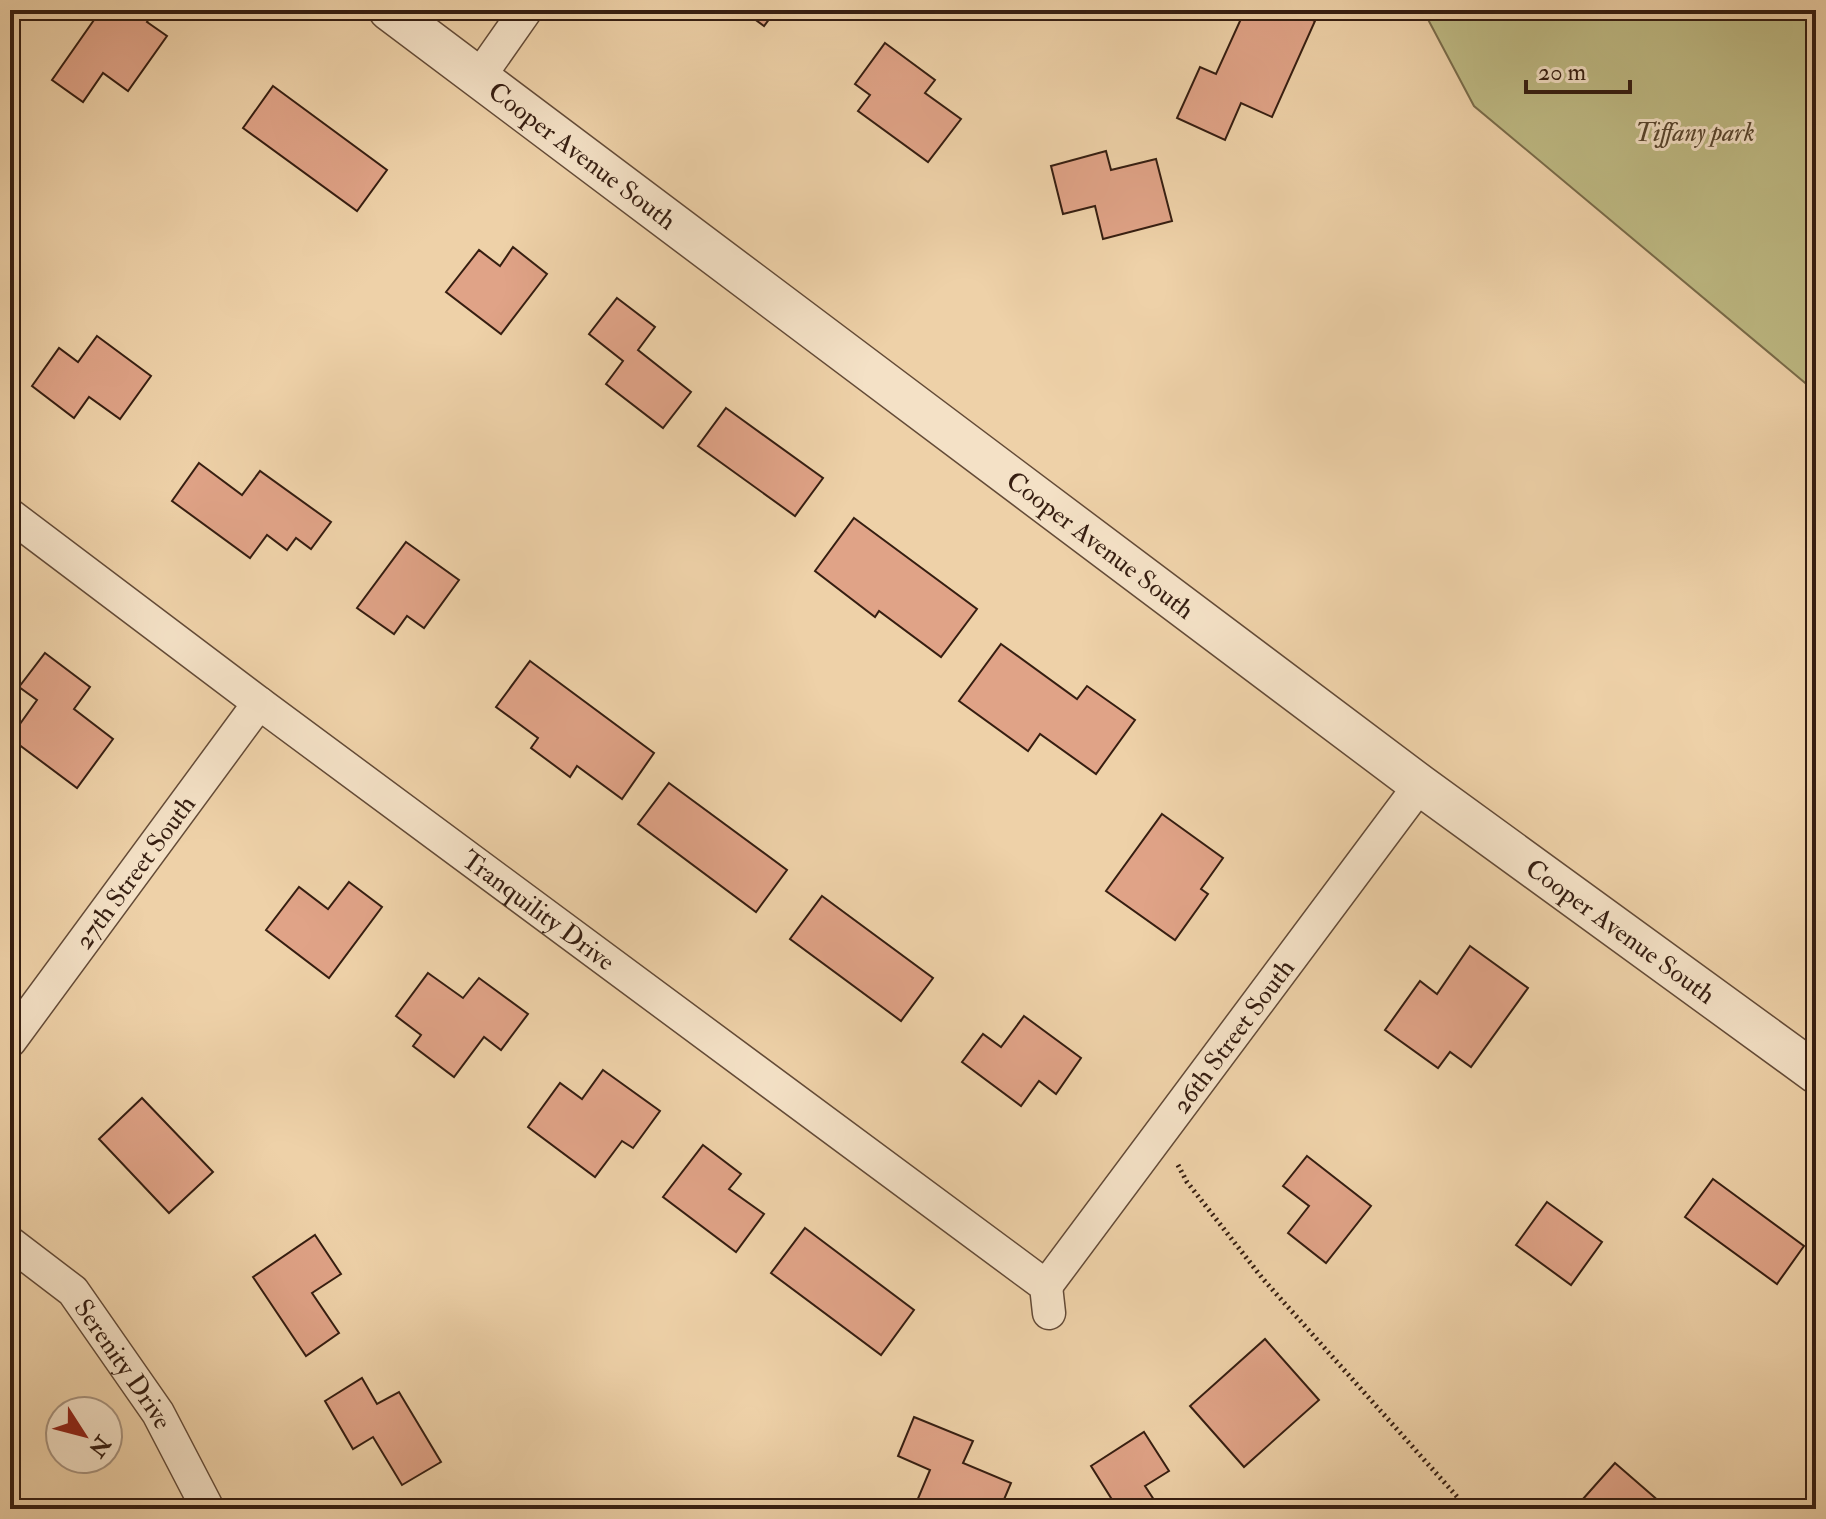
<svg xmlns="http://www.w3.org/2000/svg" width="1826" height="1519" font-family="'IM FELL Double Pica',serif">
<style>
.green{fill:#beba84;stroke:#7a6c4a;stroke-width:2}
.building{fill:#e0a387;stroke:#361e11;stroke-width:2}
.lines{fill:none;stroke-linecap:round;stroke-linejoin:round}
.minor-casing{stroke:#644b37;stroke-width:35}
.tertiary-casing{stroke:#644b37;stroke-width:43}
.path{stroke:#361e11;stroke-width:5;stroke-dasharray:2 4;stroke-linecap:butt}
.minor{stroke:#f4e1c6;stroke-width:32}
.tertiary{stroke:#f4e1c6;stroke-width:40}
.labels{text-anchor:middle;stroke-width:6;stroke-linejoin:round;paint-order:stroke}
.park-label{font-size:26px;font-style:italic;fill:#58452e;stroke:#f4e1c6}
.street-label{font-size:26px;fill:#361e11;stroke:#f4e1c6}
</style>
<rect width="100%" height="100%" fill="#eed1a8"/>
<filter id="stains"><feTurbulence type="fractalNoise" baseFrequency=".0025" numOctaves="4"/><feColorMatrix values="0 0 0 0 .2 0 0 0 0 .09 0 0 0 0 .02 0 0 0 .5 -.17"/></filter>
<radialGradient id="worn" r=".72"><stop offset=".6" stop-color="#630" stop-opacity="0"/><stop offset="1" stop-color="#630" stop-opacity=".3"/></radialGradient>
<!-- green -->
<polygon class="green" points="1423,10 1816,10 1816,392 1474,106"/>
<!-- building -->
<g class="building">
<polygon points="101,10 155,10 147,22 167,36 128,91 103,73 83,102 52,80"/>
<polygon points="742,10 776,10 764,26"/>
<polygon points="1245,10 1290,10 1315,21 1272,117 1241,103 1225,140 1177,118 1200,67 1216,74"/>
<polygon points="885,43 935,80 925,93 961,119 928,162 858,111 870,95 855,84"/>
<polygon points="273,86 387,170 357,211 243,128"/>
<polygon points="1106,151 1111,170 1156,159 1172,221 1103,239 1095,206 1063,214 1051,166"/>
<polygon points="513,247 547,274 501,334 446,292 479,250 500,266"/>
<polygon points="617,298 655,327 638,350 691,392 663,428 606,384 623,361 589,334"/>
<polygon points="97,336 151,376 120,419 89,397 74,418 32,386 59,348 78,362"/>
<polygon points="726,408 823,478 795,516 698,446"/>
<polygon points="199,463 242,495 260,471 331,522 311,549 296,538 287,550 267,535 250,558 172,501"/>
<polygon points="854,518 977,609 941,657 879,611 875,617 815,571"/>
<polygon points="406,542 459,580 424,628 407,616 394,634 357,608"/>
<polygon points="1001,644 1077,699 1087,686 1135,720 1096,774 1040,734 1028,751 959,701"/>
<polygon points="45,653 90,687 74,709 113,739 77,788 10,738 37,700 19,687"/>
<polygon points="530,661 654,753 622,799 577,766 570,777 531,748 538,738 496,707"/>
<polygon points="669,783 787,870 756,912 638,824"/>
<polygon points="1162,814 1223,858 1201,889 1208,894 1175,940 1106,891"/>
<polygon points="349,882 382,907 329,978 266,930 299,887 328,909"/>
<polygon points="822,896 933,978 901,1021 790,939"/>
<polygon points="1470,946 1528,988 1471,1067 1450,1052 1438,1068 1385,1030 1420,981 1437,994"/>
<polygon points="428,973 463,998 479,978 528,1014 501,1050 484,1037 454,1077 413,1046 421,1035 396,1016"/>
<polygon points="1024,1016 1081,1058 1056,1094 1039,1081 1021,1106 962,1062 983,1034 1001,1047"/>
<polygon points="603,1070 660,1111 633,1148 622,1141 595,1177 528,1127 560,1083 582,1099"/>
<polygon points="142,1098 213,1172 169,1213 99,1139"/>
<polygon points="703,1145 741,1174 729,1189 764,1214 736,1252 663,1197"/>
<polygon points="1307,1156 1371,1206 1326,1263 1288,1233 1309,1206 1283,1186"/>
<polygon points="1713,1179 1804,1246 1777,1284 1685,1217"/>
<polygon points="1547,1202 1602,1242 1571,1285 1516,1245"/>
<polygon points="805,1228 914,1310 881,1355 771,1273"/>
<polygon points="315,1235 341,1274 312,1293 339,1333 306,1356 253,1277"/>
<polygon points="1265,1339 1319,1400 1244,1467 1190,1406"/>
<polygon points="362,1378 377,1404 399,1392 441,1462 402,1485 373,1437 353,1449 325,1401"/>
<polygon points="914,1417 973,1441 963,1463 1011,1483 1000,1509 914,1508 930,1470 898,1456"/>
<polygon points="1144,1432 1169,1471 1145,1486 1160,1509 1094,1509 1111,1498 1091,1466"/>
<polygon points="1615,1463 1668,1509 1574,1509"/>
</g>
<g class="lines">
<defs>
<g id="minor">
<polyline points="479,77 526,10"/>
<path id="s1" d="M10,515L259,703L1046,1286L1049,1313"/>
<path id="s2" d="M10,1041L259,703"/>
<path id="s3" d="M10,1243L73,1291L158,1413L208,1509"/>
<path id="s4" d="M1046,1286L1420,785"/>
</g>
<g id="tertiary">
<path id="s5" d="M389,10L1420,785L1816,1073"/>
</g>
</defs>
<!-- minor casing -->
<use href="#minor" class="minor-casing"/>
<!-- tertiary casing -->
<use href="#tertiary" class="tertiary-casing"/>
<!-- path -->
<polyline class="path" points="1178,1165 1187,1182 1263,1279 1468,1509"/>
<!-- minor -->
<use href="#minor" class="minor"/>
<!-- tertiary -->
<use href="#tertiary" class="tertiary"/>
</g>
<g class="labels">
<!-- park labels -->
<g class="park-label">
<text x="1695" y="141">Tiffany park</text>
</g>
<!-- street labels -->
<g class="street-label">
<text dy="9" stroke="none"><textPath href="#s5" startOffset="242">Cooper Avenue South</textPath></text>
<text dy="9" stroke="none"><textPath href="#s5" startOffset="890">Cooper Avenue South</textPath></text>
<text dy="9" stroke="none"><textPath href="#s2" startOffset="210">27th Street South</textPath></text>
<text dy="9" stroke="none"><textPath href="#s1" startOffset="660">Tranquility Drive</textPath></text>
<text dy="9" stroke="none"><textPath href="#s5" startOffset="1538">Cooper Avenue South</textPath></text>
<text dy="9" stroke="none"><textPath href="#s4" startOffset="312">26th Street South</textPath></text>
<text dy="9" stroke="none"><textPath href="#s3" startOffset="168">Serenity Drive</textPath></text>
</g>
</g>
<!-- margin -->
<rect width="1826" height="1519" fill="none" stroke="#eed1a8" stroke-width="40"/>
<rect x="12" y="12" width="1802" height="1495" fill="none" stroke="#361e11" stroke-width="4"/>
<rect x="20" y="20" width="1786" height="1479" fill="none" stroke="#361e11" stroke-width="2"/>
<!-- north arrow -->
<g transform="translate(84 1435) rotate(126)"><circle r="38" fill="#f4e1c6" stroke="#a8937e" stroke-width="2"/>
<path d="M0-6L14 30L0 20L-14 30Z" fill="#8f2418"/>
<text y="-12" font-size="22" font-weight="bold" text-anchor="middle" fill="#361e11">N</text>
</g>
<!-- scale -->
<path d="M1526 80v12h104v-12" fill="none" stroke="#361e11" stroke-width="4"/>
<text x="1538" y="80" font-size="24" fill="#361e11" stroke="#f4e1c6" stroke-width="6" paint-order="stroke">20 m</text>
<rect width="100%" height="100%" filter="url(#stains)"/>
<rect width="100%" height="100%" fill="url(#worn)"/>
</svg>
